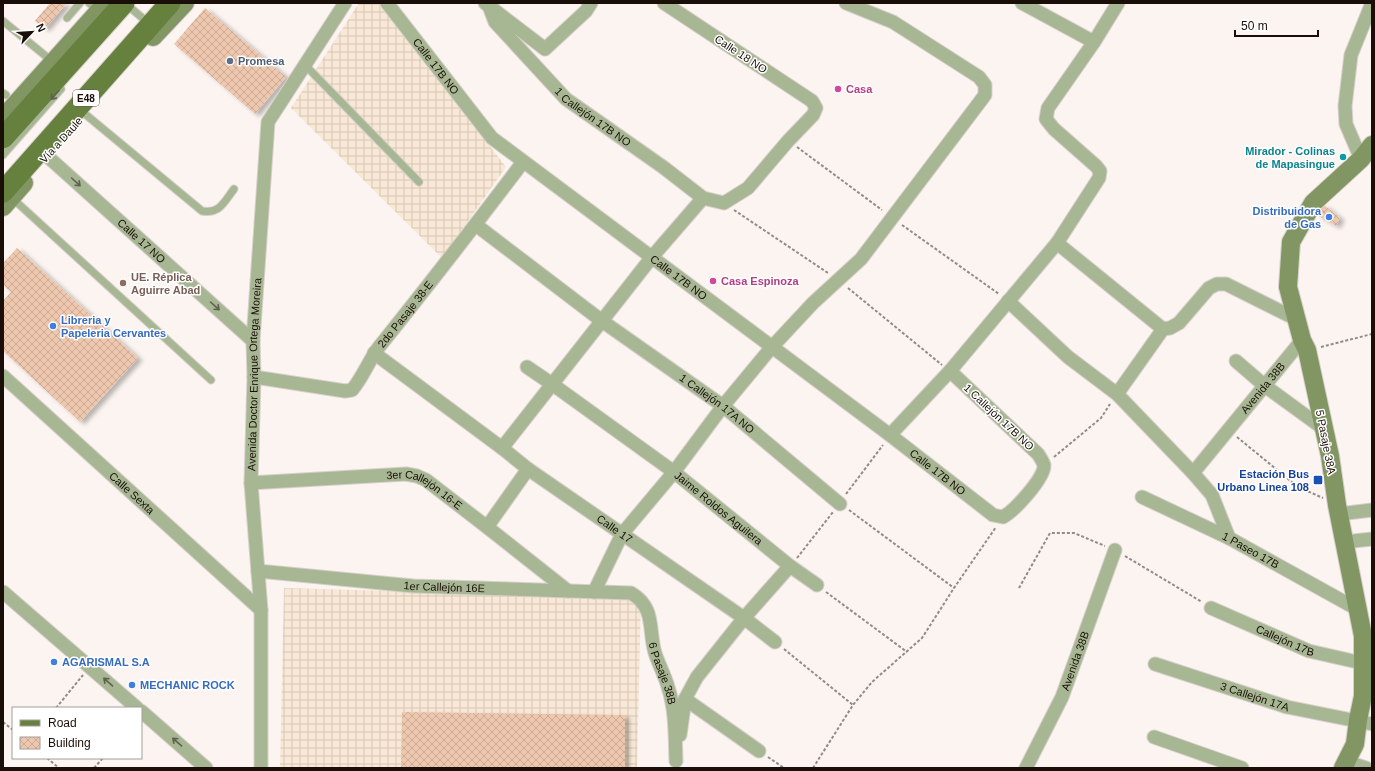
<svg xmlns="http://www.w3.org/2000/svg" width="1375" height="771" font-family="Helvetica,sans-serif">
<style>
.industrial{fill:url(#industrial-grid)}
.building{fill:url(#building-cross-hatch);filter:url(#shadow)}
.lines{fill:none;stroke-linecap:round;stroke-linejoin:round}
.lane-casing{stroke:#d7cfcb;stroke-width:9}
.street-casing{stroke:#d7cfcb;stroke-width:15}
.secondary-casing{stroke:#d7cfcb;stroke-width:20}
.primary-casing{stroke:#d7cfcb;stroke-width:23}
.path{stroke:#948b86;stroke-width:2;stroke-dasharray:3 2;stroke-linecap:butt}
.lane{stroke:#a7b693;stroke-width:7}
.street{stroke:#a7b693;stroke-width:13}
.secondary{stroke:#819662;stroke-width:18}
.primary{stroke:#66803d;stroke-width:21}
.oneway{stroke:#60624e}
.service-dot{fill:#5c6f8a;stroke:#fff;stroke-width:1.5}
.hotel-dot{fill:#d1479c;stroke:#fff;stroke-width:1.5}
.culture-dot{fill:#0f9aa8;stroke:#fff;stroke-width:1.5}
.shop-dot{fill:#3f7fe0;stroke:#fff;stroke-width:1.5}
.education-dot{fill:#8d6e63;stroke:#fff;stroke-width:1.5}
.transit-dot{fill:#1a4fb4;stroke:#fff;stroke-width:1.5}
.labels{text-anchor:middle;stroke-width:3;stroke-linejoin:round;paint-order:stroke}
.shield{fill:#fff;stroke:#5f5752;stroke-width:1}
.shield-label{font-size:10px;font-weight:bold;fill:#1a0f08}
.street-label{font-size:11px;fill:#1a0f08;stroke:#fff}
.service-label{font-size:11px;font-weight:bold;fill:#4e5e75;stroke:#fff;text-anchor:start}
.hotel-label{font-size:11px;font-weight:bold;fill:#b23c85;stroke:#fff;text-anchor:start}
.culture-label{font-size:11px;font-weight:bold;fill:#0d838f;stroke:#fff;text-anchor:end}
.shop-label{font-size:11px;font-weight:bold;fill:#366cbe;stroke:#fff;text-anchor:start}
.education-label{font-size:11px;font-weight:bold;fill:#785e54;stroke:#fff;text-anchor:start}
.transit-label{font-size:11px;font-weight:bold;fill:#164399;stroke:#fff;text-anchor:end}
</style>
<defs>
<pattern id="industrial-grid" width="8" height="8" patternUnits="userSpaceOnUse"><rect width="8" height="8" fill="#f9e8d6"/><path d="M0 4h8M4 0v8" fill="none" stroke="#d5c6b6"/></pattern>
<pattern id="building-cross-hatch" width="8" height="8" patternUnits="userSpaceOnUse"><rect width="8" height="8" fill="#eec7af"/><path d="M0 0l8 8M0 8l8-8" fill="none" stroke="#ccaa95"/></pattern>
<filter id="shadow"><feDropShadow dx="4.5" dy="2.5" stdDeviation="2" flood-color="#0004"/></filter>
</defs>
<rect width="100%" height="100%" fill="#fbf4f0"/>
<!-- industrial -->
<g class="industrial">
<polygon points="359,3 380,3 506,167 442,258 291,108"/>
<polygon points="284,588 641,598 637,768 280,768"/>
</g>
<!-- building -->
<g class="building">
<polygon points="50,3 67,3 45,29 35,21"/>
<polygon points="205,8 286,77 255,114 174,44"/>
<polygon points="1324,205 1340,218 1336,226 1317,215"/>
<polygon points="17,248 138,358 80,422 3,351 3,301 11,292 3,285 3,263"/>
<polygon points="402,712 625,715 625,768 401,768"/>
</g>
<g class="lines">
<defs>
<g id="lane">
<polyline points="89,3 99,11"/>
<polyline points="126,4 146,21"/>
<polyline points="67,18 80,3"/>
<polyline points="3,21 53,62"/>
<polyline points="305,65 419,182"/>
<polyline points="3,93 6,95"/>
<path d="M85,114L202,211C220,214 224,202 234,189"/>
<polyline points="3,155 61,89"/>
<polyline points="11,197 211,380"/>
</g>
<g id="street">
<path id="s1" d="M387,3L492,138L890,435L993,515L1003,517C1014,511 1045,478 1044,465C1043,462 1040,457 1038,454L950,371"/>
<path id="s2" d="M485,3L489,6L495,22L566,99L663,167L703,198L724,203L748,188L788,141L813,115L816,108L812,101L664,3"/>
<polyline points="1022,3 1094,42"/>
<polyline points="489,6 545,49 586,11 591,3"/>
<path id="s3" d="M47,156L253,341"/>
<polyline points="1361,159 1346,124 1345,106 1351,55 1372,3"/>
<path id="s4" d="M476,225L602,321L723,406L840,504"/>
<polyline points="1057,243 1163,329"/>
<polyline points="1008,301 1068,357 1117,394 1193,473 1212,495 1229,538"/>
<path id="s5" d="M374,353L502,448L528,469L744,618L775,642"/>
<polyline points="1236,361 1265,386 1324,429"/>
<path id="s6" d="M527,367L552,384L674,472L790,566L817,585"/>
<path id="s7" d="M3,376L261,610"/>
<path id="s8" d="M254,377L345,391L352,390C363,377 369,360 379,347C428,286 476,224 523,162"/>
<polyline points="1117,394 1163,329 1170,328 1179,323 1209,288 1217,284 1226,284 1296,319"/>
<polyline points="890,435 950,371 1057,243 1099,178 1100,171 1096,166 1054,129 1046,119 1048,108 1094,42 1118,3"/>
<polyline points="502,448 652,257 703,198"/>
<path id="s9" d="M1193,473L1302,340"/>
<path id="s10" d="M251,483L406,474L417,476L426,480L487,527L568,591"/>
<path id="s11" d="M1142,497L1229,538L1357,609"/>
<polyline points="1339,514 1372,510"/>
<polyline points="487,527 528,469"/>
<polyline points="1344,542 1372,539"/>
<path id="s12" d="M258,571L413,586L631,593C656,608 648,629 655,653C659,665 665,676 668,687C676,711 675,737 676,761"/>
<polyline points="3,592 137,708"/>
<polyline points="594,592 622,534 674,472 723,406 771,348 813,303 861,259 985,95 985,85 979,77 893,22 846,3"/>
<path id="s13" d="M1211,608L1309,651L1362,663"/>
<path id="s14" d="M1155,664L1287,707L1372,724"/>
<polyline points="685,699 759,751"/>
<polyline points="141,711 206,768"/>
<polyline points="680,735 685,699 697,677 744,618 790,566"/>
<polyline points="1154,737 1242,768"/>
<polyline points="1347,762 1366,768"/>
<path id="s15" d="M261,768V610L251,483L254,377L253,341L268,122L345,3"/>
<path id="s16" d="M1026,768L1062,697L1115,550"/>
</g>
<g id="secondary">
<polyline points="153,37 185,3"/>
<polyline points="3,118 106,3"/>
<polyline points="3,207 24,183"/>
<polyline points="1343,768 1355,744 1358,720 1363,696 1363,636 1337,505 1330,456 1307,350 1302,340 1288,287 1291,242 1313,203 1361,159 1372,145"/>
</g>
<g id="primary">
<polyline points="3,138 124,3"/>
<polyline points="3,192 170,3"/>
</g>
</defs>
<!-- lane casing -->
<use href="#lane" class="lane-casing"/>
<!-- street casing -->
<use href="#street" class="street-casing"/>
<!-- secondary casing -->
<use href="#secondary" class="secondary-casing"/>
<!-- primary casing -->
<use href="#primary" class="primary-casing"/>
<!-- path -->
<g class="path">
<polyline points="797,147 882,210"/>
<polyline points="734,210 828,273"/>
<polyline points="902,225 999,294"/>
<polyline points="848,288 942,365"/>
<polyline points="1321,347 1372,334"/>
<polyline points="1237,437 1298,487 1323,498"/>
<polyline points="1054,457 1101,418 1110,404"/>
<polyline points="846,494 883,445"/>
<polyline points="849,510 954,588"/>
<polyline points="1125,556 1202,602"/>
<polyline points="797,558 833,512"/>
<polyline points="1019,588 1050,533 1074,533 1105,546"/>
<polyline points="826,592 907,652"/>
<polyline points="784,649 853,705"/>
<polyline points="56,708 83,675"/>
<polyline points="3,722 13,730"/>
<polyline points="768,757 784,768"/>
<polyline points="47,758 59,768"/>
<polyline points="94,768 103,758"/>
<polyline points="813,768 853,705 872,682 922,638 954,588 996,527"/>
</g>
<!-- lane -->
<use href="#lane" class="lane"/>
<!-- street -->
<use href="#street" class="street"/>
<!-- secondary -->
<use href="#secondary" class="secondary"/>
<!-- primary -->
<use href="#primary" class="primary"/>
</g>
<!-- one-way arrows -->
<defs><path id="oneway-shaft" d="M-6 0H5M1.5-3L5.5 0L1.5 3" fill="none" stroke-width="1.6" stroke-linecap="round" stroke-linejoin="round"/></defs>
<g class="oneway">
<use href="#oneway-shaft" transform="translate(55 95) rotate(131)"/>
<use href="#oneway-shaft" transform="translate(76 182) rotate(42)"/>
<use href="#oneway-shaft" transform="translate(215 306) rotate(42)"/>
<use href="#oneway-shaft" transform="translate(108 682) rotate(-139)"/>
<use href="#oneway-shaft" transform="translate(177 742) rotate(-139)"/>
</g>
<!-- markers -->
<circle class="service-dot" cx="230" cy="61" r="4"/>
<g class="hotel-dot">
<circle cx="838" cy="89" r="4"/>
<circle cx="713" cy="281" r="4"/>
</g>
<circle class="culture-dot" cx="1343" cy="157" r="4"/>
<g class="shop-dot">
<circle cx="1329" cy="217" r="4"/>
<circle cx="53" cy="326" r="4"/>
<circle cx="54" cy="662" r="4"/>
<circle cx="132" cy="685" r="4"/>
</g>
<circle class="education-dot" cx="123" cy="283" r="4"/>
<rect class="transit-dot" x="1313" y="475" width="10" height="10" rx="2"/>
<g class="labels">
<!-- shield labels -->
<rect class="shield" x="73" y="90" width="26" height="16" rx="3"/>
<g class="shield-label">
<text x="86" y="102">E48</text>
</g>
<!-- street labels -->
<g class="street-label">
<text transform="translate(741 54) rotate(33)" y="4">Calle 18 NO</text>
<text dy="4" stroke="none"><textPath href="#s1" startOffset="80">Calle 17B NO</textPath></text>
<text dy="4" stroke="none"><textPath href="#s2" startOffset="159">1 Callejón 17B NO</textPath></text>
<text transform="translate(61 140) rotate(-48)" y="4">Vía a Daule</text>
<text dy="4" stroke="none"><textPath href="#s3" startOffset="127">Calle 17 NO</textPath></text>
<text dy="4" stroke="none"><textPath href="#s1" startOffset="404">Calle 17B NO</textPath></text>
<text dy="4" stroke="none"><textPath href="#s8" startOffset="192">2do Pasaje 38-E</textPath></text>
<text dy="4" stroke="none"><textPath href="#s15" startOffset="394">Avenida Doctor Enrique Ortega Moreira</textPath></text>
<text dy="4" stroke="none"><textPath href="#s9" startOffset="110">Avenida 38B</textPath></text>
<text dy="4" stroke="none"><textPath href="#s4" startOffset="300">1 Callejón 17A NO</textPath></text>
<text transform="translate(999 417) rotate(43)" y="4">1 Callejón 17B NO</text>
<text transform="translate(1326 442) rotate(79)" y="4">5 Pasaje 38A</text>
<text dy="4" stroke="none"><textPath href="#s1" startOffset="728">Calle 17B NO</textPath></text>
<text dy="4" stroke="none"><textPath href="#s7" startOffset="174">Calle Sexta</textPath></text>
<text dy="4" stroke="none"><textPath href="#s10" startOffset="178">3er Callejón 16-E</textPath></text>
<text dy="4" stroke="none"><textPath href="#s6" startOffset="238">Jaime Roldos Aguilera</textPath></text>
<text dy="4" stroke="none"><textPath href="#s5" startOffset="298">Calle 17</textPath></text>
<text dy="4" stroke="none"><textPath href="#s11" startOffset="121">1 Paseo 17B</textPath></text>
<text dy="4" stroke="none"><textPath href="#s12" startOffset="187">1er Callejón 16E</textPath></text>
<text dy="4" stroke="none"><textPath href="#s13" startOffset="81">Callejón 17B</textPath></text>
<text dy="4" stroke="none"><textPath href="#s16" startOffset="118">Avenida 38B</textPath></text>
<text dy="4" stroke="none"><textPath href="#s12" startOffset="463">6 Pasaje 38B</textPath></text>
<text dy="4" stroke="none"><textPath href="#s14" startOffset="105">3 Callejón 17A</textPath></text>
</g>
<!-- service labels -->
<g class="service-label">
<text x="238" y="65">Promesa</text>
</g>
<!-- hotel labels -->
<g class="hotel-label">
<text x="846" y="93">Casa</text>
<text x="721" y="285">Casa Espinoza</text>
</g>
<!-- culture labels -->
<g class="culture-label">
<text x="1335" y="155">Mirador - Colinas<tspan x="1335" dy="13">de Mapasingue</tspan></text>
</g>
<!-- shop labels -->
<g class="shop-label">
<text x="1321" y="215" text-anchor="end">Distribuidora<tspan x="1321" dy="13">de Gas</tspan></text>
<text x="61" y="324">Libreria y<tspan x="61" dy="13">Papeleria Cervantes</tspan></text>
<text x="62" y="666">AGARISMAL S.A</text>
<text x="140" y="689">MECHANIC ROCK</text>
</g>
<!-- education labels -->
<g class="education-label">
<text x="131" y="281">UE. Réplica<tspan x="131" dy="13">Aguirre Abad</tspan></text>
</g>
<!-- transit labels -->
<g class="transit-label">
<text x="1309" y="478">Estación Bus<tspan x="1309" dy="13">Urbano Linea 108</tspan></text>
</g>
</g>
<!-- border -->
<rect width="1375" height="771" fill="none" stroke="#1a0f08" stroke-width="8"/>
<!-- legend -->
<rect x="12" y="707" width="130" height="52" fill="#ffffff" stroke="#a39f9c"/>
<rect x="20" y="720" width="20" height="6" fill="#66803d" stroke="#a39f9c"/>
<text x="48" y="727" font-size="12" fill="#1a0f08">Road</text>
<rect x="20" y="737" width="20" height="12" fill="url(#building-cross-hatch)" stroke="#a39f9c"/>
<text x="48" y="747" font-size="12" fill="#1a0f08">Building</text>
<!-- north arrow -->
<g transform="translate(32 32) rotate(65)" stroke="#ffffff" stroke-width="3" paint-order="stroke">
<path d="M0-3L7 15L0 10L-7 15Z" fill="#1a0f08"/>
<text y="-6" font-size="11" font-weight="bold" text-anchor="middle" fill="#1a0f08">N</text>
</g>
<!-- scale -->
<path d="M1235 30v6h83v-6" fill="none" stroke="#1a0f08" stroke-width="2"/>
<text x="1241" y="30" font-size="12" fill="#1a0f08" stroke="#ffffff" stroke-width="3" paint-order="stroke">50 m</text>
</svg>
